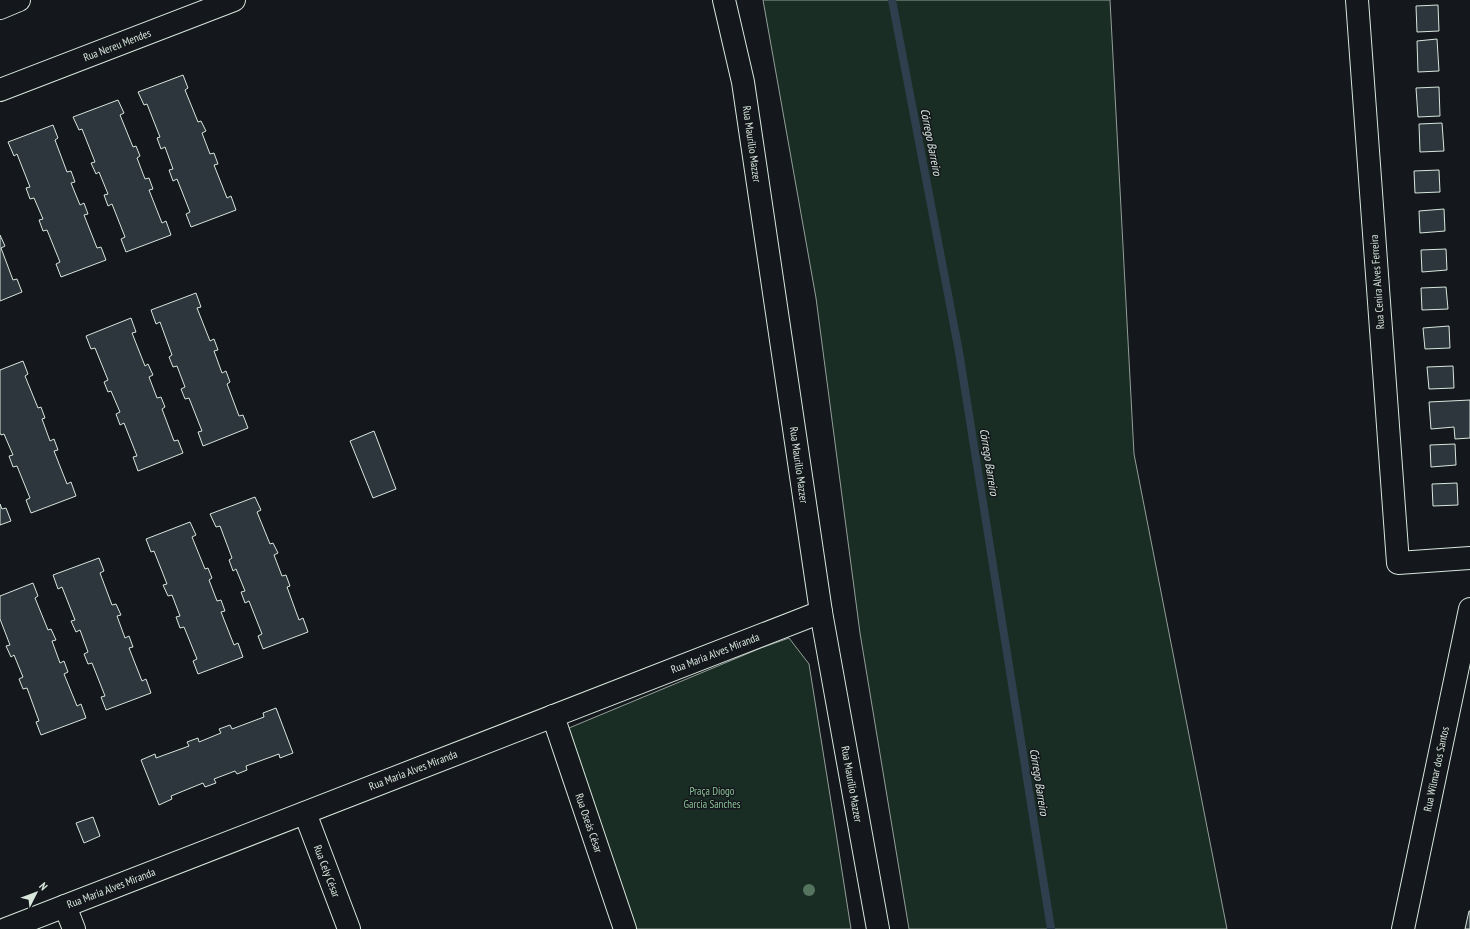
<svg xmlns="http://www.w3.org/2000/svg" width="1470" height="929" font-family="'PT Sans Narrow',sans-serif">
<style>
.green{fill:#1a2d24;stroke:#939e99}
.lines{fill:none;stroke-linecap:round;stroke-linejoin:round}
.stream{stroke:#2f3f4d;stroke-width:8}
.building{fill:#2c363c;stroke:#d8e6dc}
.minor-casing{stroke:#d8e6dc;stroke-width:24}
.primary-casing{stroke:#d8e6dc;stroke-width:24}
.minor{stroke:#14181c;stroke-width:22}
.primary{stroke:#14181c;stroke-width:22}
.tree{fill:#55745f}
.labels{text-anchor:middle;stroke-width:3;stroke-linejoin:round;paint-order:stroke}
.street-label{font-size:11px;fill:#d8e6dc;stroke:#14181c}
.park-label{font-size:11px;fill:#8ac095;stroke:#14181c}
.water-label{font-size:12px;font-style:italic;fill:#d8e6dc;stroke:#14181c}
</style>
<rect width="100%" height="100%" fill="#14181c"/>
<!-- green -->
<g class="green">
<polygon points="763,0 1110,0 1134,454 1227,929 909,929 860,633 816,298"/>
<polygon points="789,638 809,664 837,839 851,929 630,929 569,728 761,648"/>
</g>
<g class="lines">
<!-- stream -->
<polyline class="stream" points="892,0 959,352 1051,929"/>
</g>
<!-- building -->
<g class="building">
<polygon points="1438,5 1439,31 1417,32 1416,6"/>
<polygon points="1437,39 1439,71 1418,72 1417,41"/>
<polygon points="183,75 188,88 185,90 198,122 201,121 206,131 202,133 210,154 214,153 218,164 214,165 227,198 231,196 236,210 191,227 186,214 190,212 177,179 173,181 169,170 173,169 165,147 161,149 157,138 160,137 147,104 144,105 138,92"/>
<polygon points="1439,87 1440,116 1418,117 1416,88"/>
<polygon points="118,100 124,113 120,115 133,147 136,146 140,156 137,158 145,179 149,178 153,189 149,190 162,223 166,221 171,235 126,252 121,239 125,237 112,204 108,206 104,195 108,194 99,172 96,174 91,163 95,162 82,129 79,130 73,117"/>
<polygon points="1442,123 1444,151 1420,152 1419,124"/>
<polygon points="53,125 58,138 55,140 67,172 71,171 75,182 71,183 80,205 84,203 88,214 84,215 97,248 101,247 106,260 61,277 56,264 60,262 47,230 43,231 39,220 43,219 34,198 30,199 26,188 30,187 17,154 14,156 8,142"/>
<polygon points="1439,170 1440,192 1415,193 1414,171"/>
<polygon points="1444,209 1445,231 1420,233 1419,211"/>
<polygon points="0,235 5,246 1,248 13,280 17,279 22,292 0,301"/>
<polygon points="1446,249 1447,270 1422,272 1421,250"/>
<polygon points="1446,287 1448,309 1422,310 1421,288"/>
<polygon points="196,293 201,307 197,308 210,341 214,339 218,350 214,351 222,373 226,371 230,382 227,384 239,416 243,415 248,428 203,446 198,432 202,431 189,398 185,399 181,389 185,387 177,366 173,367 169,357 172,355 160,322 156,324 151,310"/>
<polygon points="131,318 136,332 132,333 145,366 148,364 153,375 149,377 157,398 161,397 165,407 162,409 174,441 178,440 183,453 138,471 133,457 137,456 124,423 120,425 116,414 120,412 111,391 108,392 104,382 108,380 95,348 91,349 86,336"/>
<polygon points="1449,326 1450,348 1425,349 1423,328"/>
<polygon points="23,361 28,374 25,376 38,408 41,407 45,418 42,419 50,441 54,439 58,450 54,451 67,484 71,482 76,496 31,513 26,500 30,498 17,466 13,467 9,456 13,455 4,434 1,435 0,433 0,370"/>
<polygon points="1453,366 1454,388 1429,389 1427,367"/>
<polygon points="1470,400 1470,438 1455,439 1454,427 1431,429 1429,402"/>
<polygon points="374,431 396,489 373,498 350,441"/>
<polygon points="1455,444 1456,465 1431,467 1430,445"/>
<polygon points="1457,483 1458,505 1433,506 1432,484"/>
<polygon points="255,497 261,510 257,512 270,544 273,543 278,553 274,555 282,576 286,575 290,586 287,587 299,620 303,618 308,632 263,649 258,636 262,634 249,601 245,603 241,592 245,591 236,569 233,571 229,560 232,558 220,526 216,527 210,514"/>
<polygon points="0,504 2,509 6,508 11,521 0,525"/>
<polygon points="190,522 196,535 192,537 205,569 208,568 212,578 209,580 217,601 221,600 225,611 221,612 234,645 238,643 243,657 198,674 193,661 197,659 184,627 180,628 176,617 180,616 172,595 168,596 163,585 167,584 154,551 151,552 146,539"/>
<polygon points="99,558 104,571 100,573 112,605 116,604 121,615 117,616 125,638 129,636 133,647 129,648 142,681 146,679 151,693 106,710 101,697 105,696 92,663 88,664 84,654 88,652 80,630 76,632 71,621 75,620 62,587 58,589 53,575"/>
<polygon points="33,583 38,596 35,598 48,630 51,629 56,640 52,641 60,663 64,661 68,672 64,674 77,706 81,704 86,718 41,735 36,722 39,721 27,688 23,689 19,679 23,677 14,655 11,657 6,646 10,645 0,619 0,596"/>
<polygon points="276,708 293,753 280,758 279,754 246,766 247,770 237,774 235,771 214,779 216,783 205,787 203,783 171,796 172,799 159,805 141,760 155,754 156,758 189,746 187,742 198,738 199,742 221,733 219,729 230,725 232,729 264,717 263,713"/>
<polygon points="93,817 100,836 84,843 76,823"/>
<polygon points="1469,911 1470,911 1470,929 1465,929"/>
</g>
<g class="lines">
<defs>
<g id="minor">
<polyline points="724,0 743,82 821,612 878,929"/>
<polyline points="1357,0 1398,563 1470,558"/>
<polyline points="553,716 625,929"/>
<polyline points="305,813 349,929"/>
<polyline points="65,906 74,929"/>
<polyline points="6,929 821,612"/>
<polyline points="1403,929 1470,609"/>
</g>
<g id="primary">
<polyline points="0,8 19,0"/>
<polyline points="0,90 234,0"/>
</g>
</defs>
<!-- minor casing -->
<use href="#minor" class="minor-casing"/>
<!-- primary casing -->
<use href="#primary" class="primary-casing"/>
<!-- minor -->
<use href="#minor" class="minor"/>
<!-- primary -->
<use href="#primary" class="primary"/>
</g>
<!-- trees -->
<circle class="tree" cx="809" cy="890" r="6"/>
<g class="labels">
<!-- street labels -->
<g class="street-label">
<text transform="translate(117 45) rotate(-21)" y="4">Rua Nereu Mendes</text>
<text transform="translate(752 144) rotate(82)" y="4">Rua Maurilio Mazzer</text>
<text transform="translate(1377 282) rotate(-94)" y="4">Rua Cenira Alves Ferreira</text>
<text transform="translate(799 465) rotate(82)" y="4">Rua Maurilio Mazzer</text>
<text transform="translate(715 653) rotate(-21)" y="4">Rua Maria Alves Miranda</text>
<text transform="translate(1436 769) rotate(-78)" y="4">Rua Wilmar dos Santos</text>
<text transform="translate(413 770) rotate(-21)" y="4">Rua Maria Alves Miranda</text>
<text transform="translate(852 784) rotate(80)" y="4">Rua Maurilio Mazzer</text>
<text transform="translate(589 823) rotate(71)" y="4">Rua Oseás César</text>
<text transform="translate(327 871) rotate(69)" y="4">Rua Cely César</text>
<text transform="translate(111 888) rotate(-21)" y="4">Rua Maria Alves Miranda</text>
</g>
<!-- park labels -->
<g class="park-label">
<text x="712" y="795">Praça Diogo<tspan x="712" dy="13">Garcia Sanches</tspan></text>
</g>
<!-- water labels -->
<g class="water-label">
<text transform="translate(931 142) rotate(79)" y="4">Córrego Barreiro</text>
<text transform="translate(989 462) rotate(81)" y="4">Córrego Barreiro</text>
<text transform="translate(1039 782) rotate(81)" y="4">Córrego Barreiro</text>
</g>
</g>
<!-- north arrow -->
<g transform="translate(36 893) rotate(48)" stroke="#14181c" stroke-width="3" paint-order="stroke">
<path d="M0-3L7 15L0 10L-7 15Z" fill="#d8e6dc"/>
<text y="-6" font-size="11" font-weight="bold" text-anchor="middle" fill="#d8e6dc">N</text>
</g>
</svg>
